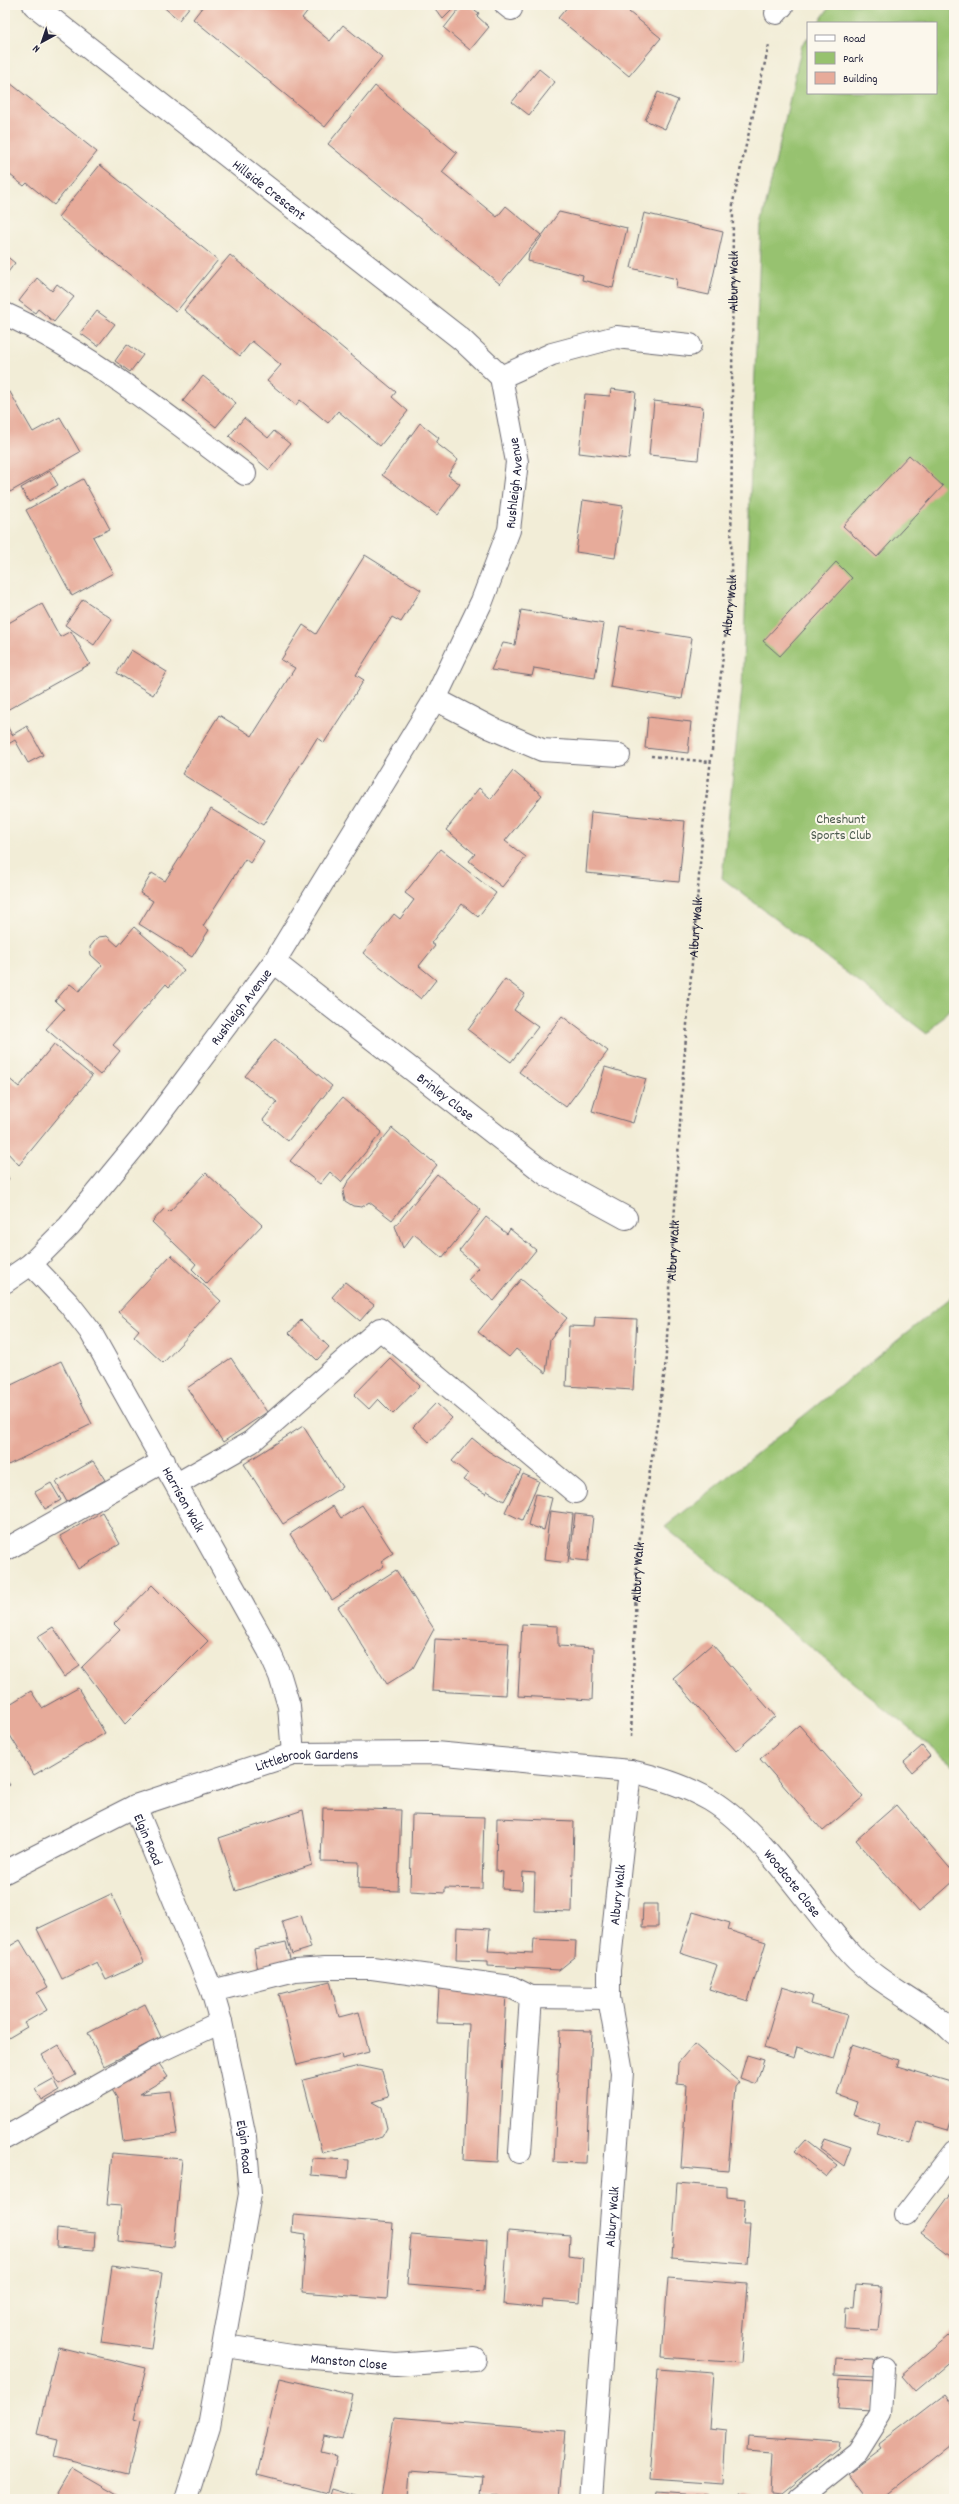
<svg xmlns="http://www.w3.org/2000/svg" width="959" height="2504" font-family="Dekko,sans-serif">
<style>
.green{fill:#97c26f;stroke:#5c7255}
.building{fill:#e7ab9a}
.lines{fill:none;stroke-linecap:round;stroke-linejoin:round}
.minor-casing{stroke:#6b6972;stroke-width:24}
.path{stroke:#6b6972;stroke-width:2.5;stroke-dasharray:3 3;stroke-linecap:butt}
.minor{stroke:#fff;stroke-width:22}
.labels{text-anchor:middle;stroke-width:4;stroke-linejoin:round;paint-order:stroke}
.street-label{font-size:14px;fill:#22223b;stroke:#fbf7ec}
.park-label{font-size:14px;fill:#4b5a4d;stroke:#fbf7ec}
</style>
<rect width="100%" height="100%" fill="#fbf7ec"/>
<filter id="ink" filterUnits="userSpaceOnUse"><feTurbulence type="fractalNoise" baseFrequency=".025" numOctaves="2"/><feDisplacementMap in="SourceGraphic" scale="8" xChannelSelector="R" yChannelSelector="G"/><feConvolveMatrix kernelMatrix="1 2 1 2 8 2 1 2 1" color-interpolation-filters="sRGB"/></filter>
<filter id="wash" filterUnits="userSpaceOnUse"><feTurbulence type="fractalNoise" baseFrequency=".012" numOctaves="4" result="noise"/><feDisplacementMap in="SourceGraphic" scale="16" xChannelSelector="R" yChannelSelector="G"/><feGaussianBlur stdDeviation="0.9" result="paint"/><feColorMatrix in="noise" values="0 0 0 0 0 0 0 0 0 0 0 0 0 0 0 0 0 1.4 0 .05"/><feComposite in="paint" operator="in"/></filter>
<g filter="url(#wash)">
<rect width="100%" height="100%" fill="#f2edd7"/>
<!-- green -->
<g class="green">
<polygon points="831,5 954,5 954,1004 927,1034 722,878 742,689 761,226 802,45 808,37 808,93 936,93 936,23 818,23"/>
<polygon points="954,1295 954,1766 665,1527"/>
</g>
<g id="blocks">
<!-- building -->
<g class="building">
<polygon points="161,5 191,5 179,20"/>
<polygon points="204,5 305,5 309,9 302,18 330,41 343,25 382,57 325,127 193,19"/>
<polygon points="432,5 457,5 443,19"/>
<polygon points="462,5 468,5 479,13 477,16 489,27 470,50 444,28"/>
<polygon points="569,5 634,5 629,12 661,38 629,76 558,18"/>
<polygon points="539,69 555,82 529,115 512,102"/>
<polygon points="5,79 97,152 54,205 27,183 24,186 5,171"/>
<polygon points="375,86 457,153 442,172 497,217 506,206 541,235 500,284 328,144"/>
<polygon points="658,92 678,100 665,129 645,120"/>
<polygon points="100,165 218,260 176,312 58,217"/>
<polygon points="559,212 627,228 613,288 582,280 583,275 528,261 529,254"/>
<polygon points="644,213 723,232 709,295 676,288 677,279 631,268"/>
<polygon points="5,255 15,263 5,276"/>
<polygon points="230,255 396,392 392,397 408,411 380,446 338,411 328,423 300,400 296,405 267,381 281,365 252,341 240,356 184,310"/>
<polygon points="37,278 52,291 57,284 74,297 54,322 38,309 35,313 19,301"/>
<polygon points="97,311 115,324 98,346 80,333"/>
<polygon points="127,344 143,355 130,372 115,361"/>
<polygon points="203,376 236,403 216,427 183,401"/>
<polygon points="611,389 636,392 629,459 579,453 585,394 610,396"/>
<polygon points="10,392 33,432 60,417 80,452 10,492 5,483 5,395"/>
<polygon points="654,401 703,407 698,460 649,455"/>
<polygon points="244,418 268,438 274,431 290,444 269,470 229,436"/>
<polygon points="420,423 439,438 436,443 458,460 448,475 460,484 437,515 382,475"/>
<polygon points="909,455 943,486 877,557 843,526"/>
<polygon points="50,471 58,485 29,502 21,488"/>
<polygon points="83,479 110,529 93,537 113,573 72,596 26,510"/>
<polygon points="583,500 623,506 615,558 576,552"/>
<polygon points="365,555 421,590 401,622 392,617 356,675 364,680 345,710 324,743 317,738 263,825 182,774 219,715 252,736 295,668 281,660 303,625 316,634"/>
<polygon points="836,562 852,578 780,656 763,641"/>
<polygon points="83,599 112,619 94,645 65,625"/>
<polygon points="42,604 60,637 71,631 90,664 5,711 5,625"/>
<polygon points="521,610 604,624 595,678 534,668 532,676 491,670 503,643 515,645"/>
<polygon points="620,626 692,638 682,699 610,687"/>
<polygon points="131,650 167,672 153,695 117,673"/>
<polygon points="648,717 691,722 688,753 645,748"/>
<polygon points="5,722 12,735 27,726 43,755 28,763 15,740 5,746"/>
<polygon points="513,771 542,795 505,841 526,857 502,887 469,861 475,854 446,830 479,788 491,799"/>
<polygon points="211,809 264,841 250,863 245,859 203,926 209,930 192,957 139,924 153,901 140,893 152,873 165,881"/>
<polygon points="591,812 685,821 679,882 586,873"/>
<polygon points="440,849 496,893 478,917 462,904 431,943 435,946 419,966 436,980 421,999 363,953 394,914 400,919 414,900 405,893"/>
<polygon points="134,927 184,970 169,987 166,984 113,1045 120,1051 100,1075 46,1029 64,1009 55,1001 70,984 79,991 102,965 91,955 90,947 98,937 107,936 118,946"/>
<polygon points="505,979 525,994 514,1010 538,1027 511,1062 468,1030"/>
<polygon points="562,1016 608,1051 566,1107 519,1072"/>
<polygon points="275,1039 332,1086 288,1141 263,1120 277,1102 245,1076"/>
<polygon points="54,1044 92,1076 19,1165 5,1150 5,1080 7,1077 19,1087"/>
<polygon points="605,1067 646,1079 633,1123 592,1111"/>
<polygon points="342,1098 382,1132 341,1182 330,1172 320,1184 290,1161"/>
<polygon points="392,1128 437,1165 392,1220 369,1202 362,1207 353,1206 345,1201 343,1192 347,1183"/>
<polygon points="5,1172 9,1179 5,1181"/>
<polygon points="206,1173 262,1225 207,1284 192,1269 196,1264 152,1222 165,1208 169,1212"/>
<polygon points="437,1174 481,1210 442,1258 414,1234 403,1248 395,1226"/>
<polygon points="486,1217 507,1234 510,1229 536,1250 494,1301 468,1280 479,1268 459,1251"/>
<polygon points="171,1255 221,1301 163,1363 134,1336 139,1330 118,1312"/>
<polygon points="521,1279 567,1318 550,1339 546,1373 516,1349 509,1357 478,1332"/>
<polygon points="345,1282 374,1305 360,1321 332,1297"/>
<polygon points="595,1317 637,1319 633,1390 566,1386 569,1326 594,1327"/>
<polygon points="301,1320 329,1347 317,1360 289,1333"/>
<polygon points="231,1358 267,1412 223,1442 187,1388"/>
<polygon points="390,1358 420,1386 393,1414 378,1399 369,1409 354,1395"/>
<polygon points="61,1361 92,1424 8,1465 5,1458 5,1388"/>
<polygon points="436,1403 452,1418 429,1442 413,1427"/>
<polygon points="303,1426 342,1487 283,1524 244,1464"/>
<polygon points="472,1438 488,1451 521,1471 504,1501 487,1491 486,1494 463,1480 468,1474 452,1461"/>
<polygon points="93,1461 105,1480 67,1502 56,1482"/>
<polygon points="523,1474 539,1481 522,1520 505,1512"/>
<polygon points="51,1483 61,1500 45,1509 35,1492"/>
<polygon points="536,1494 552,1498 544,1530 528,1525"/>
<polygon points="362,1505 393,1553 381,1561 384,1566 332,1600 290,1534 333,1506 341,1518"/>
<polygon points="550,1511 573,1514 568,1563 544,1560"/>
<polygon points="102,1512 120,1544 78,1569 60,1536"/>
<polygon points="575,1514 593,1516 588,1561 570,1559"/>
<polygon points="396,1570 434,1629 413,1668 387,1684 338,1607"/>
<polygon points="152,1585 208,1641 125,1724 82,1667 120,1630 114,1624"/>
<polygon points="522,1624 558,1626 558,1646 594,1648 592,1700 518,1696"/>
<polygon points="53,1627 80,1666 64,1677 37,1637"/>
<polygon points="435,1639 509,1643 506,1695 432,1691"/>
<polygon points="712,1644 775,1716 736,1751 673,1678"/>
<polygon points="78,1688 105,1733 34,1775 5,1727 5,1707 31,1691 42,1708"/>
<polygon points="799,1725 863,1797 823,1831 760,1759"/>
<polygon points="922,1746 930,1756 912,1772 904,1762"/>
<polygon points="5,1778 10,1785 5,1788"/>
<polygon points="896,1805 954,1873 954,1881 919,1912 856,1840"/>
<polygon points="323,1808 401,1810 398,1891 358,1889 359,1862 321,1861"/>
<polygon points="303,1810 312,1865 236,1891 219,1838"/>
<polygon points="412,1815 484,1817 482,1889 445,1888 445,1893 410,1891"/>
<polygon points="497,1818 574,1821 572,1912 534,1911 535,1873 523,1872 522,1890 502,1889 503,1872 496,1871"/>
<polygon points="111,1894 144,1962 106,1980 97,1962 62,1979 37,1929"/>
<polygon points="643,1904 658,1904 658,1927 642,1927"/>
<polygon points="693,1912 730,1923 728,1930 766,1942 748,2001 709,1989 717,1965 680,1953"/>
<polygon points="301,1915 311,1948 292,1954 282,1921"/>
<polygon points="457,1927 490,1929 488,1951 533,1953 534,1939 576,1941 575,1957 559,1970 488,1966 488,1961 456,1960"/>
<polygon points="20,1940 48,1987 37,1993 47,2010 24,2023 27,2027 5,2040 5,1949"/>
<polygon points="286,1942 291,1963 258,1970 254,1949"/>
<polygon points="330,1981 339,2017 359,2012 369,2052 342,2059 341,2054 297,2065 279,1994"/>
<polygon points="782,1987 812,1996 810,2004 847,2015 834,2059 797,2047 794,2058 764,2048"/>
<polygon points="439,1989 506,1992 498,2162 463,2160 469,2024 437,2023"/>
<polygon points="145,2004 161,2037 104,2066 88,2033"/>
<polygon points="560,2030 592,2031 586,2163 554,2162"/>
<polygon points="694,2044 739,2082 735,2087 728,2171 681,2167 687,2085 677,2084 678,2063"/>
<polygon points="59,2045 76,2075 59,2084 42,2055"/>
<polygon points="852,2045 899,2060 897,2066 954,2083 954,2111 948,2130 917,2121 910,2143 876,2133 879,2123 853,2114 857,2102 837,2095"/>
<polygon points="747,2055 764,2060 756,2084 740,2078"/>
<polygon points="156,2059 168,2077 140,2094 171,2091 177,2134 123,2141 117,2098 111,2088"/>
<polygon points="359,2066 382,2071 389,2097 373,2102 382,2107 387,2128 382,2137 322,2153 303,2080"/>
<polygon points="53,2079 59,2091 42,2101 35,2089"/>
<polygon points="824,2138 851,2147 844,2166 820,2149"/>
<polygon points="805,2140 837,2165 827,2177 795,2151"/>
<polygon points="112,2153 182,2159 174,2247 118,2241 121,2206 107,2205"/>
<polygon points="312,2158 349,2160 348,2178 311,2175"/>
<polygon points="677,2183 727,2187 727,2197 745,2199 743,2224 750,2224 747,2264 672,2258"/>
<polygon points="954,2188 954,2258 921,2233"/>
<polygon points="293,2215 393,2223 387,2299 302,2292 306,2234 292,2232"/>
<polygon points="57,2229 95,2233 94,2250 56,2247"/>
<polygon points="508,2231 570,2236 569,2256 583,2258 580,2303 543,2300 542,2308 503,2304"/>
<polygon points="411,2235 487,2241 484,2291 407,2285"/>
<polygon points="112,2266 162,2273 151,2349 101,2342"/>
<polygon points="668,2278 747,2284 741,2363 662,2357"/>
<polygon points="856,2284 882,2286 878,2331 845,2329 846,2307 854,2308"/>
<polygon points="954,2331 954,2359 915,2392 901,2376"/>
<polygon points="58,2347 146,2368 134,2419 140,2421 128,2475 54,2457 58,2439 37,2434"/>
<polygon points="836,2358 874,2360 873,2376 835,2374"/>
<polygon points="658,2369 713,2373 709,2429 726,2431 723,2484 650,2479"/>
<polygon points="280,2378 353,2395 342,2440 324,2436 320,2452 337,2456 328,2493 257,2475"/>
<polygon points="840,2378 875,2380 873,2411 838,2409"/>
<polygon points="944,2395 954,2408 954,2441 880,2499 868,2499 849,2474 882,2449 879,2445"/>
<polygon points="394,2417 565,2431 559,2499 499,2499 499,2496 481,2495 483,2477 410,2471 408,2499 381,2499"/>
<polygon points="748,2436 839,2442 838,2448 781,2494 771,2493 773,2453 747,2451"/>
<polygon points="72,2468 126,2499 54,2499"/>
<polygon points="332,2489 365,2499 329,2499"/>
<polygon points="656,2492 710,2496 710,2499 655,2499"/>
<polygon points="740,2494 777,2496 773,2499 740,2499"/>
</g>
</g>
</g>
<g filter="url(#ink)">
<use href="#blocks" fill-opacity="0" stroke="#6b6972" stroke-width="1"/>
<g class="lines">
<defs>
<g id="minor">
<path id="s2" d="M34,5L461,339L501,377"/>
<polyline points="506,5 511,9"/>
<polyline points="776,13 783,5"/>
<path d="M5,314C93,354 168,417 245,474"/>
<polyline points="435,699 491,728 542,750 619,755"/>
<path id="s3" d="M274,962L547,1175L626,1218"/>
<path id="s4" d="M31,1264L69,1304L90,1331L269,1651L280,1676L289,1706L293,1754"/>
<path id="s5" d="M5,1282L31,1264L69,1226L144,1135L274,962L435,699L482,601L509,530L517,462L501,377L552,354L616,337L690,345"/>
<polyline points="177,1484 251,1442 380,1329 575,1492"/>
<polyline points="5,1550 164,1461"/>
<path id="s6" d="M135,1806L212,1991L221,2022L245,2137L250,2194L209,2426L186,2499"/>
<path id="s7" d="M5,1872L135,1806L293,1754L435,1753L630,1771C657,1777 686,1786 710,1800C763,1832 809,1908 851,1954C881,1987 924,2002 954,2033"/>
<polyline points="212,1991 295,1970 325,1968 372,1968 511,1987 531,1997"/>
<polyline points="5,2138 153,2054 221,2022"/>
<polyline points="520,2152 531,1997 609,1998"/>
<polyline points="906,2214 954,2152"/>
<path id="s8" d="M225,2346L291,2356L396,2365L475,2359"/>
<path id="s9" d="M591,2499L622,2072L609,1998V1970L630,1771"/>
<polyline points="798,2499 857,2452 881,2414 884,2368"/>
</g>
</defs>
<!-- minor casing -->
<use href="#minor" class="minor-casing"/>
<!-- path -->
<g class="path">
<polyline points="651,756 710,762"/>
<path id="s1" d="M631,1737L637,1557L665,1370L683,1074L703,827L731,588L733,202L769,45"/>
</g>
<!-- minor -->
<use href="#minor" class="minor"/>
</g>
</g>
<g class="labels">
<!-- street labels -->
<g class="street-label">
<text dy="5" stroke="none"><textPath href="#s2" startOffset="299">Hillside Crescent</textPath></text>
<text dy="5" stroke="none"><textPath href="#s1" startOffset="1461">Albury Walk</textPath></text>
<text dy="5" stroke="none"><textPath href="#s5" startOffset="960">Rushleigh Avenue</textPath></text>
<text dy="5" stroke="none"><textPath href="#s1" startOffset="1137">Albury Walk</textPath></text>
<text dy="5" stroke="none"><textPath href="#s1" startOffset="813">Albury Walk</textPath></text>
<text dy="5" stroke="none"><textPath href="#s5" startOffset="364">Rushleigh Avenue</textPath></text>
<text dy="5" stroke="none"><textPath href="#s3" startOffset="218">Brinley Close</textPath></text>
<text dy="5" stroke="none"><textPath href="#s1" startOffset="489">Albury Walk</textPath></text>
<text dy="5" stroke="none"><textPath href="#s4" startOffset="282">Harrison Walk</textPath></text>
<text dy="5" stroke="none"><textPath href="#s1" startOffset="165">Albury Walk</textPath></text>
<text dy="5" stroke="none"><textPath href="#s7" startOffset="325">Littlebrook Gardens</textPath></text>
<text dy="5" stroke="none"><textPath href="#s6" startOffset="36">Elgin Road</textPath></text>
<text dy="5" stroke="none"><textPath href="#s7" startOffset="853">Woodcote Close</textPath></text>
<text dy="5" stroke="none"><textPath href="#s9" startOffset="607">Albury Walk</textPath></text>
<text dy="5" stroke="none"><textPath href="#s6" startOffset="360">Elgin Road</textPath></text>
<text dy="5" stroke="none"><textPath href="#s9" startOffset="283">Albury Walk</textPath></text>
<text dy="5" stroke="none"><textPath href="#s8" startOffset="125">Manston Close</textPath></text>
</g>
<!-- park labels -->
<g class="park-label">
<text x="841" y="823">Cheshunt<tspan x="841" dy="16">Sports Club</tspan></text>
</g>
</g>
<!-- margin -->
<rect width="959" height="2504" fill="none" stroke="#fbf7ec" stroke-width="20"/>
<!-- legend -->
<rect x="807" y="22" width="130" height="72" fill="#fbf7ec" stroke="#a4a2a5"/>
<rect x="815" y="35" width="20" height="6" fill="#ffffff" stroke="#a4a2a5"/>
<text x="843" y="42" font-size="12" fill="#22223b">Road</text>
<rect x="815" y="52" width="20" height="12" fill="#97c26f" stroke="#a4a2a5"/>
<text x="843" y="62" font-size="12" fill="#22223b">Park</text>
<rect x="815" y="72" width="20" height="12" fill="#e7ab9a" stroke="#a4a2a5"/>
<text x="843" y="82" font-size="12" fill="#22223b">Building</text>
<!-- north arrow -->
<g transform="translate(42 42) rotate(220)" stroke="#fbf7ec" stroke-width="3" paint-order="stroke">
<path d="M0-3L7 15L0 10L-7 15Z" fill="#22223b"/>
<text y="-6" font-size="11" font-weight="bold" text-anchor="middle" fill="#22223b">N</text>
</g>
</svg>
